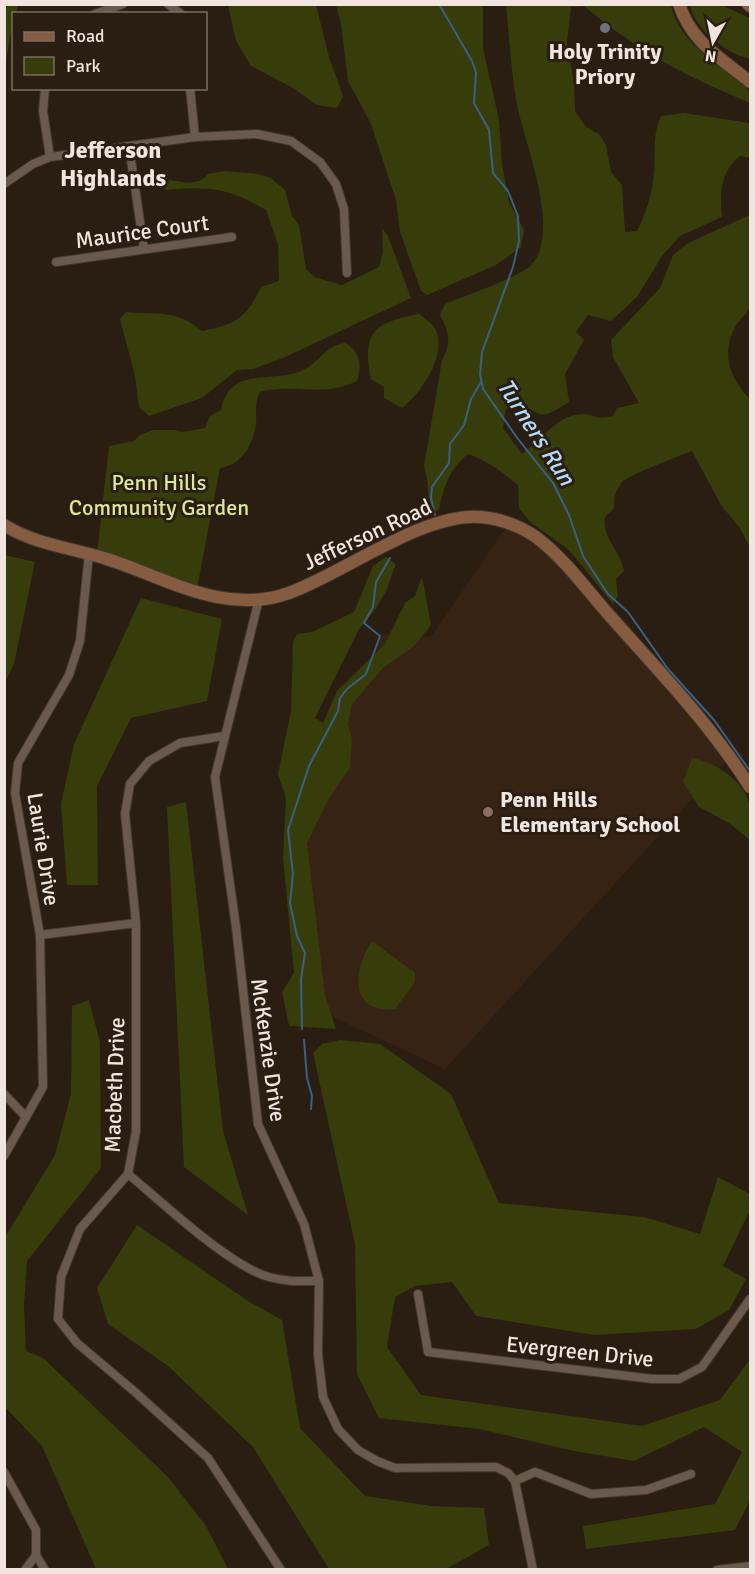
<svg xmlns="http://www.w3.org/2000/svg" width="755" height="1574" font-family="Signika,sans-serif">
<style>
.built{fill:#362314}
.green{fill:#363c0a}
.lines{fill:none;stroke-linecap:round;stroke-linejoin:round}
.stream{stroke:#386183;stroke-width:2}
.street-casing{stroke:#433832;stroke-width:10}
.secondary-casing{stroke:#433832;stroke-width:14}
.street{stroke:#695a4d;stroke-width:8}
.secondary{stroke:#865c40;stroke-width:12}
.worship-dot{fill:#6b7280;stroke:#2a1d12;stroke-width:2}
.education-dot{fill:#8d6e63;stroke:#2a1d12;stroke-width:2}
.labels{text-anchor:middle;stroke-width:6;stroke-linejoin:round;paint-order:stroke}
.poi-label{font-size:22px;font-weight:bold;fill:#f0e6df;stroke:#2a1d12}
.street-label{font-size:22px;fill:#f0e6df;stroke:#2a1d12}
.park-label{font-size:22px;fill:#dbe899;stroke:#2a1d12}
.neighbourhood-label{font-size:24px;font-weight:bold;fill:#f0e6df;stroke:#2a1d12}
.water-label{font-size:24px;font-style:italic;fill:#b4dafb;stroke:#2a1d12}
</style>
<rect width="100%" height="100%" fill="#2a1d12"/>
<!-- built -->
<polygon class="built" points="509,523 544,543 731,757 445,1069 303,1003 301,794 374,656 378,634 431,637"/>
<!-- green -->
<g class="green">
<polygon points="5,4 18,5 16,13 14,14 5,68"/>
<polygon points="228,5 316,5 329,57 343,96 337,108 317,105 293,88 251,66 236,41"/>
<polygon points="336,5 483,5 483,48 499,120 502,164 509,202 524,230 521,247 496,265 427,295 421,291 400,232 396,200 371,124 348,81 341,24"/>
<path d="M506,5H671C679,46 723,64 750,92V103C684,75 640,53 584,6L571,7L567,42L574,84L575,111L586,127L599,134L606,145L611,172L622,185L625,232L637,231C646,214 653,191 654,172C656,152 652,135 661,116L684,113L750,123V158L740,156C720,172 720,194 722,217L680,236L662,256L637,297L611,321L588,315L576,332L584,340L565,374L569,402C540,420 546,417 518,403L506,409L503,428L522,454C540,441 556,416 581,414C594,413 594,421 613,416L617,408L639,403L613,357L611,340L660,288L673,255L688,243L750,215C750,231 754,296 750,307C747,315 737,321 734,329C721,356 731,380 750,399V547L739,527L721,505L692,451C681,455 627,476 622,482C616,490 613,498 614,508L605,517C602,539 621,551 624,571L616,579L618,596L613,604L569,550L530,522L519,508L518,485C502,472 488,461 468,454C450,468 444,487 439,509L431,515L426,512C430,498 428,480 424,466L442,360C452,342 449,332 440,315L445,304C464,296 521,277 532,264C562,229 523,141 516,100C511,69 509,36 506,5Z"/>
<path d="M690,5H721L750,18V59C726,54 695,30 690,5Z"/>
<path d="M224,171L258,174L271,178L285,190L292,216L299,225L306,269L314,277L342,285L379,267L383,252L382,228L388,236L411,298L283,358L253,369L237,370L202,398L149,416L139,407L135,376L120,319L126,312C158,315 176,309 202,331C237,324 246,318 261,287L279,281L278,244L266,210C228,188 210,186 166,190L161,186L160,180C177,178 195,190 208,174Z"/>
<path d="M419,314C424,318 433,324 436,330C447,356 421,393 402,408L384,398V387L371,379C362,332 373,323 419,314Z"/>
<path d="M345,343C361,352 362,365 357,381C322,398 296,383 260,392C254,403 257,412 256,424C253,445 242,465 220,468L196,594L97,553L109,446L134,441L140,435L153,430H175L182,432L205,428L210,416L221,410C231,361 279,388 310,366C322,357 329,345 345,343Z"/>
<polygon points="5,555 35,562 14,664 5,682"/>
<polygon points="386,557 396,564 386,591 375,610 359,629 315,718 323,723 337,691 385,644 405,603 415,596 422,576 431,625 414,646 383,668 352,704 348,724 352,740 350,768 329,798 307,843 325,995 336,1029 289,1026 282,992 294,973 283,858 286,798 278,774 291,711 293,642 297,634 312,632 354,612 373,566"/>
<polygon points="141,598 222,619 207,701 131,718 97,786 98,885 67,885 61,804 74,744"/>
<path d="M692,758C715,762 746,782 750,807C752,817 751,830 750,840L729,823L699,807L683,782Z"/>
<polygon points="186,802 223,1131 248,1215 184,1167 167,807"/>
<path d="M372,941L415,973V982L395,1009C348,1014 353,969 372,941Z"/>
<polygon points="89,1000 100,1042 101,1168 27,1261 24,1305 26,1351 43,1358 168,1477 206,1526 228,1569 96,1569 42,1446 5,1407 5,1237 55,1155 71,1094 72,1006"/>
<polygon points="340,1040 380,1044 451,1094 499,1203 644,1217 700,1234 718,1177 750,1194 750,1210 723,1266 746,1279 729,1310 696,1329 594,1335 476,1316 452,1282 415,1286 395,1297 387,1347 421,1395 642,1426 720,1400 750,1359 750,1500 735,1530 586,1549 583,1526 715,1504 742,1452 704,1427 634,1461 574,1451 479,1429 379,1418 357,1374 355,1244 313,1053 322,1044"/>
<polygon points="137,1225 248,1301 282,1320 300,1428 365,1496 432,1506 484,1508 489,1545 446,1569 329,1569 253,1447 168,1366 108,1324 97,1288"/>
</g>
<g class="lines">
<!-- stream -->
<g class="stream">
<polyline points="439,4 472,61 476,72 474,103 489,130 493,173 508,191 518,216 519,241 513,267 482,352 480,374 483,389 518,439 553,483 569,515 583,556 608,594 628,612 668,669 714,720 750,771"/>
<polyline points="435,515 431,498 432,487 449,463 450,444 464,425 471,399 481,382"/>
<polyline points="302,1029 301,979 305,953 297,936 290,903 293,874 288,830 309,766 338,711 340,698 347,689 366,674 380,636 364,623 373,607 376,582 390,558"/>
<polyline points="304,1040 307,1078 312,1096 311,1109"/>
</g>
<defs>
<g id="street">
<polyline points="168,4 181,14"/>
<polyline points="95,14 123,4"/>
<polyline points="45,88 43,111 50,157"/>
<polyline points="190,88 195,137"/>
<polyline points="129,146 144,249"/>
<polyline points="4,184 33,164 50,157 195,137 257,134 291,141 320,162 336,184 344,209 347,273"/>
<polyline points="56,262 232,237"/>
<polyline points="259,599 215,777 236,927 258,1124 304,1224 319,1281 318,1354 323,1397 338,1429 358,1450 377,1461 395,1468 496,1467 508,1473 515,1481 533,1570"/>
<polyline points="224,736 180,743 149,761 130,784 125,814 136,923 136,1131 128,1174 80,1229 61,1277 58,1319 77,1343 135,1392 208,1458 281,1570"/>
<polyline points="40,935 136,923"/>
<polyline points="4,1094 26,1117"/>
<polyline points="4,1156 43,1087 40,935 15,793 18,763 69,675 80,641 89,554"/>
<path d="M128,1174C162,1202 229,1266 269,1277C286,1282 302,1281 319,1281"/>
<polyline points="418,1294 428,1352 653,1379 679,1379 702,1367 750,1299"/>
<polyline points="4,1472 36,1530 36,1555 25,1570"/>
<polyline points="515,1481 535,1472 591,1494 646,1490 691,1474"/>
<polyline points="36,1555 45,1570"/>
<polyline points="717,1570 750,1566"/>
</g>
<g id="secondary">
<path d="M679,4C691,42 721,58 750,82"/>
<polyline points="748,4 750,6"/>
<path d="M4,525C36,545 73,548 107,559C167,578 224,616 289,593C344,573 424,512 481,517C501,519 520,526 536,537C564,558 587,590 610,616C659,671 711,725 750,787"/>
</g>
</defs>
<!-- street casing -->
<use href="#street" class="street-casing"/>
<!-- secondary casing -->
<use href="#secondary" class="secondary-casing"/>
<!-- street -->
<use href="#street" class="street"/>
<!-- secondary -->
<use href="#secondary" class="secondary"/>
</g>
<!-- markers -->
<circle class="worship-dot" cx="605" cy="28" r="6"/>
<circle class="education-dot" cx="488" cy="812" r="6"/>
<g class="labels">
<!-- poi labels -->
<g class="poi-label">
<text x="605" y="59">Holy Trinity<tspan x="605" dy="25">Priory</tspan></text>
<text x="500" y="807" text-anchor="start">Penn Hills<tspan x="500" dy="25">Elementary School</tspan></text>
</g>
<!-- street labels -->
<g class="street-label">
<text transform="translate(142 231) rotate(-8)" y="8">Maurice Court</text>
<text transform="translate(367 534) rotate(-25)" y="8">Jefferson Road</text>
<text transform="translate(44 849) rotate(81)" y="8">Laurie Drive</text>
<text transform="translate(269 1050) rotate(82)" y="8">McKenzie Drive</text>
<text transform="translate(114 1085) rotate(-88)" y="8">Macbeth Drive</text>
<text transform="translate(580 1351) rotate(6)" y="8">Evergreen Drive</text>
</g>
<!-- park labels -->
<g class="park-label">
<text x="159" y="490">Penn Hills<tspan x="159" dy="25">Community Garden</tspan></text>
</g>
<!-- neighbourhood labels -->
<g class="neighbourhood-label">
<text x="113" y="158">Jefferson<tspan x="113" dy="28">Highlands</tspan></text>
</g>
<!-- water labels -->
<g class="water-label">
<text transform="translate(536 432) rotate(57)" y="8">Turners Run</text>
</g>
</g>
<!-- border -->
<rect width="755" height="1574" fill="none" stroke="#f0e6df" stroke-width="12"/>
<!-- legend -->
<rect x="12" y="12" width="195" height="78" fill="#2a1d12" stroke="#796d64" stroke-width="1.5"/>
<rect x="24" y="32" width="30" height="9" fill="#865c40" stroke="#796d64" stroke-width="1.5"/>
<text x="66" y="42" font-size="18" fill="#f0e6df">Road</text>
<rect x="24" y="57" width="30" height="18" fill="#363c0a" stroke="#796d64" stroke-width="1.5"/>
<text x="66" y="72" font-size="18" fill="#f0e6df">Park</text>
<!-- north arrow -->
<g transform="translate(713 42) rotate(189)" stroke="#2a1d12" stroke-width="4.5" paint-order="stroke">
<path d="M0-4.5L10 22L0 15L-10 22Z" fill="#f0e6df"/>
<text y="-9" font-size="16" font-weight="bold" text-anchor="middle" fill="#f0e6df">N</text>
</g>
</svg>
